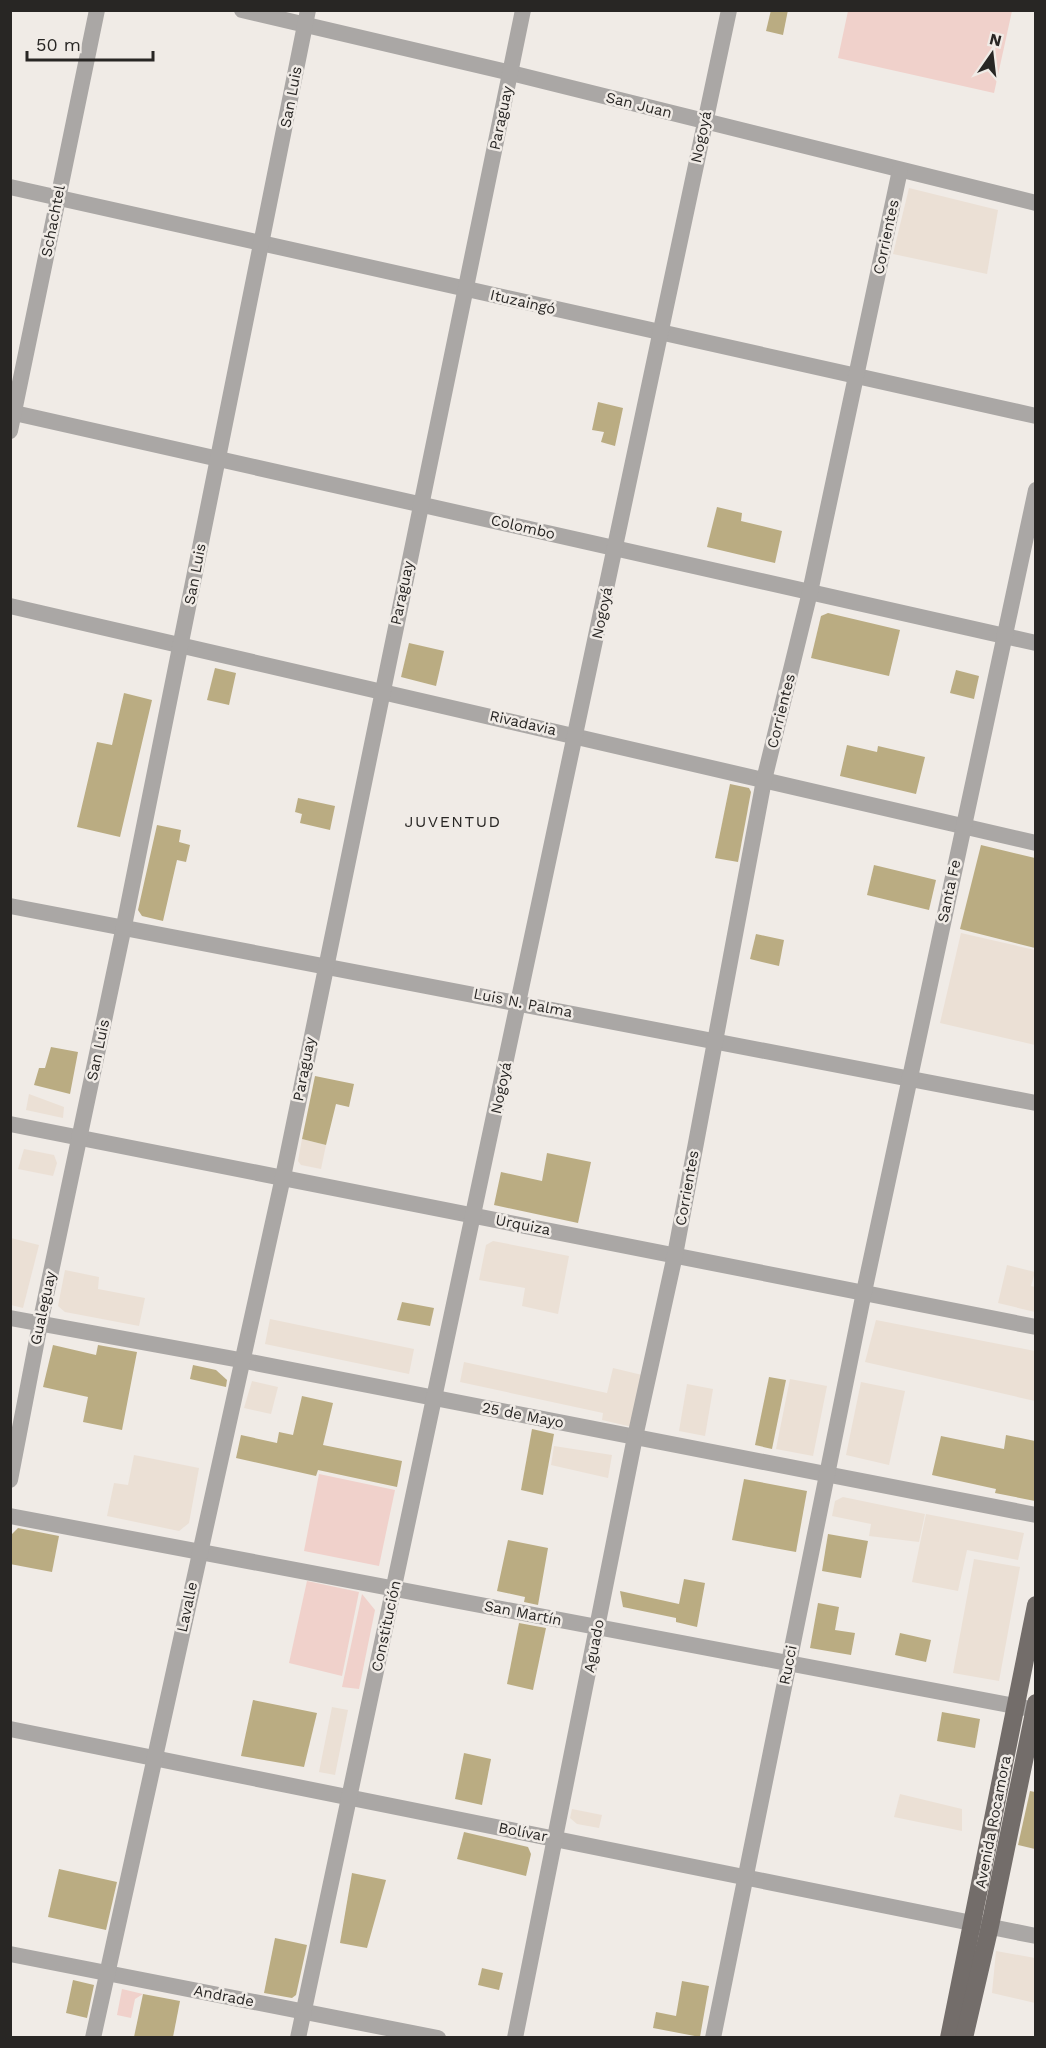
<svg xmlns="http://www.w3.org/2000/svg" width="1046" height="2048" font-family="'Work Sans',sans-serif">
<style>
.built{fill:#ebe0d5}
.green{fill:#f0d1cb}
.building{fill:#baac82}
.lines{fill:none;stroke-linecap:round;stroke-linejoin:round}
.minor{stroke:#aaa7a5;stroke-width:16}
.major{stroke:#736d6a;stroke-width:18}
.labels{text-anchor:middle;stroke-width:5;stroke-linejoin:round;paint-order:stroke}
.street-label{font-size:15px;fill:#282624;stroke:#f0ebe6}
.neighbourhood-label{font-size:16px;letter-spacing:1.5px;fill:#282624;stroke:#f0ebe6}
</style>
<rect width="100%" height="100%" fill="#f0ebe6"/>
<!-- built -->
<g class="built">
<polygon points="909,188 998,210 987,274 893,254"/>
<polygon points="961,933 1035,950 1035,1045 940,1023"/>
<polygon points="29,1094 64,1107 63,1118 26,1110"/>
<polygon points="302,1139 326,1145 321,1169 301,1165 298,1161"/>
<polygon points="24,1149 54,1155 57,1163 53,1176 18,1169"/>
<polygon points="11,1238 39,1245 23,1308 11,1305"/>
<polygon points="493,1241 569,1256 558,1314 522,1306 525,1288 479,1280 486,1245"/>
<polygon points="1007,1265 1035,1272 1031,1286 1035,1287 1035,1312 998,1303"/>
<polygon points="65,1270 99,1277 98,1289 145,1298 139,1326 65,1312 58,1306"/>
<polygon points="270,1319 414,1349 409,1374 265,1344"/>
<polygon points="876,1320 1035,1351 1035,1401 865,1362"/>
<polygon points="464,1362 607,1393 613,1368 642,1375 632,1427 602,1420 603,1413 460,1382"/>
<polygon points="790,1379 827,1386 813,1456 776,1449"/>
<polygon points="252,1381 278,1387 271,1414 244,1408"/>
<polygon points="861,1382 905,1391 889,1465 846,1455"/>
<polygon points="687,1384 713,1389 705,1436 679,1431"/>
<polygon points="554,1446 612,1455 608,1478 551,1465"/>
<polygon points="134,1455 199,1468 189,1523 179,1531 107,1516 114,1483 128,1485"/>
<polygon points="843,1497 925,1514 919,1542 869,1536 871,1524 832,1516 835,1501"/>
<polygon points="926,1514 1024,1533 1018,1560 967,1550 958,1591 912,1582"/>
<polygon points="974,1559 1020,1567 999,1681 953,1673"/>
<polygon points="332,1707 348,1710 335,1775 319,1772"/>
<polygon points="900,1794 962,1809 962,1831 894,1817"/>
<polygon points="572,1809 602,1815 599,1828 577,1824 570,1818"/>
<polygon points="996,1951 1035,1958 1035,2003 992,1993"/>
</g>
<!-- green -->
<g class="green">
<polygon points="848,11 1012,11 994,93 838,58"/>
<polygon points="319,1474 395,1490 379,1566 304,1551"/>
<polygon points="307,1581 359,1592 342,1676 289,1663"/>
<polygon points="362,1594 375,1610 359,1689 342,1687"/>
<polygon points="122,1989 143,1994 135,1999 131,2018 117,2015"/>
</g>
<!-- building -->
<g class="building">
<polygon points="771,10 788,10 783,35 766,31"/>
<polygon points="598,402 623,408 615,446 601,442 604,432 592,430"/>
<polygon points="717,507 742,513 741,521 782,531 775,563 707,547"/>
<polygon points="828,613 900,630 889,676 811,658 821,616"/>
<polygon points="409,643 444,651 436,686 401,677"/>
<polygon points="215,668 236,673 229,705 207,700"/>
<polygon points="956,670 979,676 974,699 950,693"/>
<polygon points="124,693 152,700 120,837 77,827 97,742 112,745"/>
<polygon points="847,745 877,752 878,746 925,757 916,794 840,776"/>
<polygon points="730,784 749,788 751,792 738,862 715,858"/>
<polygon points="298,798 335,806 330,830 300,823 302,814 295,812"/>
<polygon points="157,825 181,830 179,842 190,845 186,862 177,860 163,921 142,916 138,910"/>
<polygon points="981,845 1035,858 1035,948 960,929"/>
<polygon points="874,865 936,880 929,910 867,895"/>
<polygon points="756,934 784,940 779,966 750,959"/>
<polygon points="51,1047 78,1052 70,1094 34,1085 39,1068 45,1068"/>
<polygon points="315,1076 354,1084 349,1107 336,1104 326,1145 302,1139"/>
<polygon points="547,1153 591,1162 578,1223 494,1205 501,1172 542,1181"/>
<polygon points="402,1302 434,1308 430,1326 397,1320"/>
<polygon points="53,1345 96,1355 98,1345 137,1352 122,1430 83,1422 88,1397 43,1387"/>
<polygon points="193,1365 216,1370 227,1380 226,1387 190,1379"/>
<polygon points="769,1377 786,1380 772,1449 755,1445"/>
<polygon points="302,1396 333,1403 323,1445 402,1461 397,1487 318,1470 316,1476 236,1458 241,1435 277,1443 279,1432 293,1435"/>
<polygon points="532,1429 554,1434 543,1495 521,1490"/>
<polygon points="1006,1435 1035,1441 1035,1501 995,1493 996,1489 932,1475 941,1436 1004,1449"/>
<polygon points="744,1479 807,1491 796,1552 732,1540"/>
<polygon points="18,1528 59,1536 52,1572 10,1564 10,1536"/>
<polygon points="828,1534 868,1541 861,1578 822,1571"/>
<polygon points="508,1540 548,1548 538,1605 524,1602 525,1597 497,1591"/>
<polygon points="684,1579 705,1583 697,1627 676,1622 676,1618 623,1607 620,1591 679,1604"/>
<polygon points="818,1603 839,1607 835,1630 855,1633 851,1655 810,1648"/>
<polygon points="519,1623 546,1628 533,1690 507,1684"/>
<polygon points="900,1633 931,1640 926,1662 895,1655"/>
<polygon points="253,1700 317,1713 304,1767 241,1756"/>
<polygon points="942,1712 980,1719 975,1748 937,1741"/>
<polygon points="464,1753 491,1759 482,1805 455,1799"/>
<polygon points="1030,1791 1035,1792 1035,1849 1018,1845"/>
<polygon points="464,1832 528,1847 531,1854 526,1876 457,1859"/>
<polygon points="59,1869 117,1882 106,1930 48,1917"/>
<polygon points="352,1873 386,1880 367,1948 340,1943"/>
<polygon points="275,1938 307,1945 296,1995 292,1998 264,1993"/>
<polygon points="482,1968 503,1973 499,1990 478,1985"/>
<polygon points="73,1980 94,1985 87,2018 66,2013"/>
<polygon points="682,1981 709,1986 700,2037 653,2028 656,2012 676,2016"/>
<polygon points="143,1994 180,2001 173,2037 134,2037"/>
</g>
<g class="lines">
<!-- minor -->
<g class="minor">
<polyline points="242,10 511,73 1036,203"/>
<polyline points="10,187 1036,416"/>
<polyline points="10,412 1036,643"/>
<polyline points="10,431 97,10"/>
<polyline points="10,606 1036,843"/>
<polyline points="10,906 1036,1103"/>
<polyline points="10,1124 1036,1327"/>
<polyline points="10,1318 240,1360 1036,1515"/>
<polyline points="10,1480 40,1324 124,926 308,10"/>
<polyline points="10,1516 1036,1710"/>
<polyline points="10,1729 1036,1936"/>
<polyline points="10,1954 438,2038"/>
<polyline points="93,2038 283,1177 523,10"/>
<polyline points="298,2038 729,10"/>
<polyline points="515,2038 635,1437 675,1255 764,780 810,592 900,170"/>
<polyline points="713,2038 864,1292 1036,490"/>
</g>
<!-- major -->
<g class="major">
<polyline points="949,2038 1036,1605"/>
<polyline points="964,2038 990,1926 1036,1703"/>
</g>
</g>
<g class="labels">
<!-- street labels -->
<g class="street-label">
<text transform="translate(291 97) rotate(-79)" y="5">San Luis</text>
<text transform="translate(639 105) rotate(14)" y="5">San Juan</text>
<text transform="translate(501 118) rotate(-78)" y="5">Paraguay</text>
<text transform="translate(701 137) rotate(-78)" y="5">Nogoyá</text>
<text transform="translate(53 221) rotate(-79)" y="5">Schachtel</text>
<text transform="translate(886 237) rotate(-78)" y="5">Corrientes</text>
<text transform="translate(523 302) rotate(13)" y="5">Ituzaingó</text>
<text transform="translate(523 527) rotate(13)" y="5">Colombo</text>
<text transform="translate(195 574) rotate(-79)" y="5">San Luis</text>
<text transform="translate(402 593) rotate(-78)" y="5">Paraguay</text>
<text transform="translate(602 613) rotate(-78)" y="5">Nogoyá</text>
<text transform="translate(781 711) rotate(-76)" y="5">Corrientes</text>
<text transform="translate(523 723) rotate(13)" y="5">Rivadavia</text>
<text transform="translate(949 891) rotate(-78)" y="5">Santa Fe</text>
<text transform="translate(523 1003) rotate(11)" y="5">Luis N. Palma</text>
<text transform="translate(98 1050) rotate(-78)" y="5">San Luis</text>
<text transform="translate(304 1069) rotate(-79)" y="5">Paraguay</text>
<text transform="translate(501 1088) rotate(-78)" y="5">Nogoyá</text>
<text transform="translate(687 1188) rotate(-80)" y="5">Corrientes</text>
<text transform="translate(523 1225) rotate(11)" y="5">Urquiza</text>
<text transform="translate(43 1308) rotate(-78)" y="5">Gualeguay</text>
<text transform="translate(523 1415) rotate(11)" y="5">25 de Mayo</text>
<text transform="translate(187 1607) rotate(-78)" y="5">Lavalle</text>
<text transform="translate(523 1613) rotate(11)" y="5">San Martín</text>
<text transform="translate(386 1626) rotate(-78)" y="5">Constitución</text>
<text transform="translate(594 1646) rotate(-79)" y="5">Aguado</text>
<text transform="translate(788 1665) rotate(-79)" y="5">Rucci</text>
<text transform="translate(993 1822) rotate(-79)" y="5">Avenida Rocamora</text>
<text transform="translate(523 1832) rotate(11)" y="5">Bolívar</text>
<text transform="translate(224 1996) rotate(11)" y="5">Andrade</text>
</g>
<!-- neighbourhood labels -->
<g class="neighbourhood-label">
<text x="453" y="827">JUVENTUD</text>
</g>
</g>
<!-- border -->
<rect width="1046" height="2048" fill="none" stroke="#282624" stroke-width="24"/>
<!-- north arrow -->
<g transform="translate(992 54) rotate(14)" stroke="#f0ebe6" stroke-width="4.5" paint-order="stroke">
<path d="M0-4.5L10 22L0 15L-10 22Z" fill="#282624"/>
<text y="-9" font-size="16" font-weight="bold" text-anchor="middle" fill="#282624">N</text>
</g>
<!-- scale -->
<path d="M27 51v9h126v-9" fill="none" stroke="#282624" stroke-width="3"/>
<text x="36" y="51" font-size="18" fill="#282624" stroke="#f0ebe6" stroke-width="4.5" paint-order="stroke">50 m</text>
</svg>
